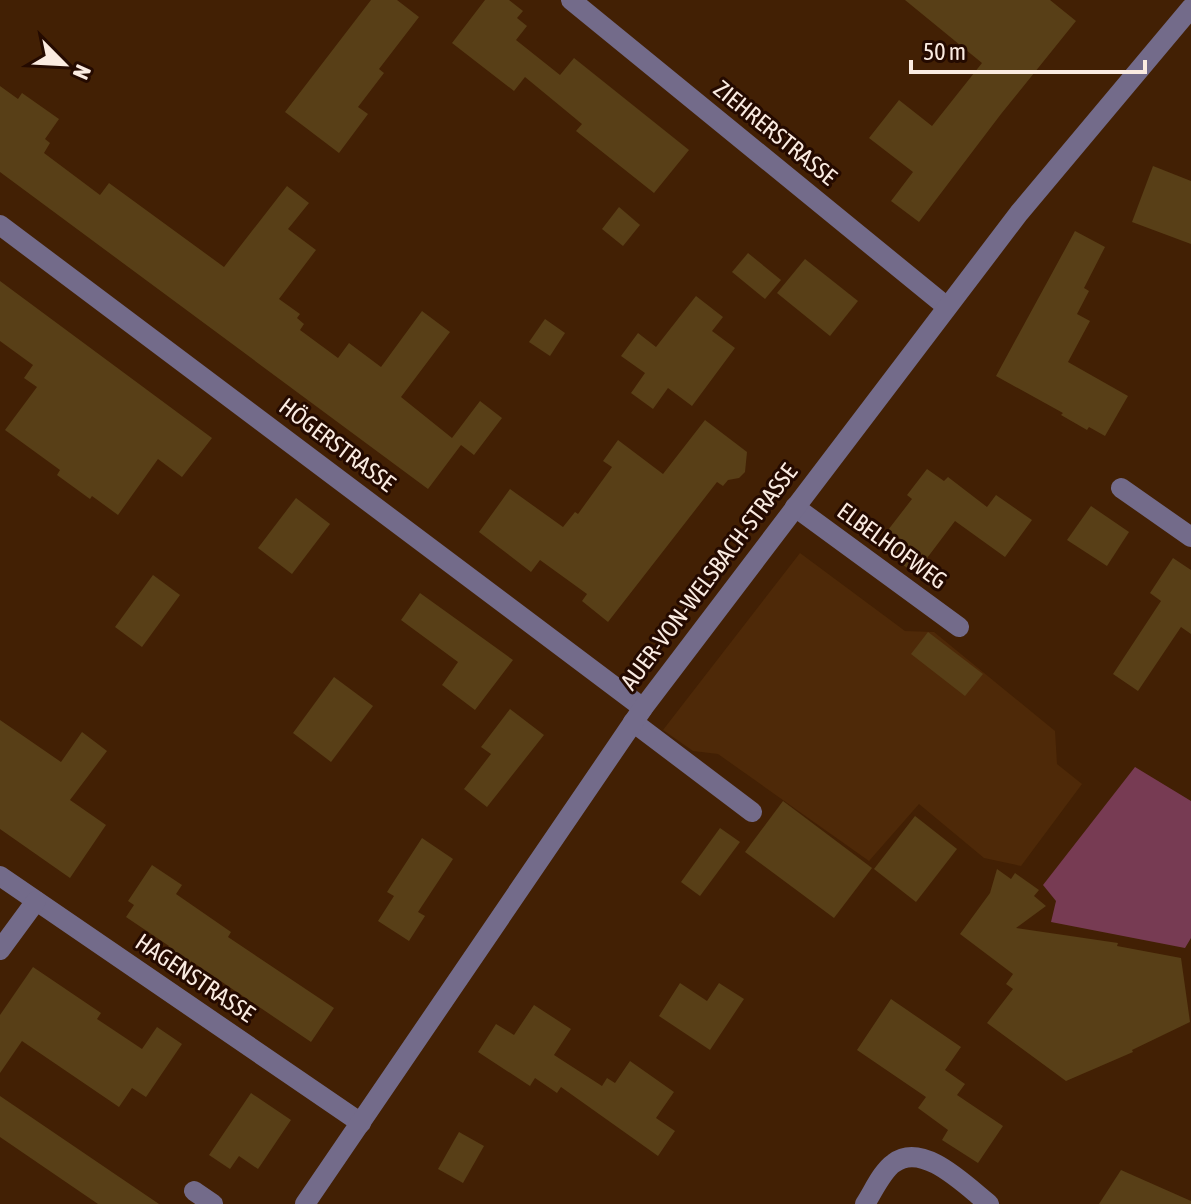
<svg xmlns="http://www.w3.org/2000/svg" width="1191" height="1204" font-family="'Asap Condensed',sans-serif">
<style>
.built{fill:#4e2908}
.green{fill:#773b53}
.building{fill:#583f17}
.lines{fill:none;stroke-linecap:round;stroke-linejoin:round}
.minor{stroke:#736b8a;stroke-width:20}
.labels{text-anchor:middle;stroke-width:6;stroke-linejoin:round;paint-order:stroke}
.street-label{font-size:24px;fill:#faebe1;stroke:#240a00}
</style>
<rect width="100%" height="100%" fill="#422004"/>
<!-- built -->
<polygon class="built" points="800,553 905,631 934,632 1055,731 1057,764 1082,784 1021,866 984,858 919,804 869,861 718,754 693,751 663,730"/>
<!-- green -->
<polygon class="green" points="1135,767 1191,801 1191,938 1185,948 1051,922 1056,901 1043,885"/>
<!-- building -->
<g class="building">
<polygon points="371,0 397,0 419,17 379,69 384,73 358,107 368,114 339,153 285,112"/>
<polygon points="485,0 509,0 523,11 517,18 527,26 516,40 560,75 574,58 689,150 654,193 576,131 582,124 525,77 514,91 452,43"/>
<polygon points="905,0 1050,0 1076,21 1001,114 919,222 891,201 913,172 869,138 899,100 932,126 982,63"/>
<polygon points="0,86 18,99 22,93 59,119 45,139 50,143 44,153 100,195 109,183 224,267 287,186 309,203 288,229 316,250 279,299 300,314 297,318 304,324 300,330 338,358 349,343 381,367 422,311 450,332 401,397 452,438 480,401 502,418 474,455 461,445 428,489 0,172"/>
<polygon points="1153,166 1191,181 1191,244 1132,222"/>
<polygon points="619,207 640,225 623,246 602,229"/>
<polygon points="1075,231 1105,247 1084,288 1089,291 1077,314 1090,321 1068,362 1128,396 1105,436 1089,427 1087,430 1061,415 1063,413 996,376"/>
<polygon points="748,253 781,280 765,299 732,272"/>
<polygon points="805,259 858,301 830,336 777,293"/>
<polygon points="0,281 212,438 182,477 158,459 118,515 92,496 90,499 57,475 60,470 5,430 37,387 24,378 33,365 0,341"/>
<polygon points="696,296 723,317 712,331 735,348 692,406 668,388 653,409 631,393 645,373 621,356 638,333 656,347"/>
<polygon points="545,319 565,333 550,356 529,342"/>
<polygon points="705,420 747,452 745,472 739,478 728,480 723,486 717,482 608,622 582,601 587,594 540,560 531,572 479,532 510,489 563,527 575,512 578,514 612,467 603,461 618,440 663,474"/>
<polygon points="927,469 944,481 948,477 987,507 996,495 1032,520 1005,557 955,521 915,574 889,554 900,539 888,530 912,499 907,495"/>
<polygon points="296,498 330,524 292,574 258,548"/>
<polygon points="1091,506 1129,532 1107,566 1067,540"/>
<polygon points="1173,558 1191,570 1191,634 1181,627 1138,691 1113,674 1161,601 1150,593"/>
<polygon points="153,575 180,595 142,647 115,627"/>
<polygon points="420,593 513,660 475,710 442,685 458,662 401,620"/>
<polygon points="928,632 983,674 965,696 911,654"/>
<polygon points="334,677 373,706 331,762 293,733"/>
<polygon points="510,709 544,735 487,807 464,789 491,754 481,747"/>
<polygon points="0,720 61,762 82,732 107,751 70,800 106,825 70,878 0,829"/>
<polygon points="783,801 872,868 834,918 745,852"/>
<polygon points="915,816 957,849 916,902 874,869"/>
<polygon points="720,828 740,842 700,896 681,882"/>
<polygon points="422,838 453,859 418,912 425,916 409,941 378,921 394,896 387,892"/>
<polygon points="152,865 182,885 176,894 231,932 228,937 334,1008 311,1042 191,961 188,967 165,951 169,946 126,917 134,905 128,901"/>
<polygon points="997,869 1011,879 1015,873 1039,890 1034,896 1046,906 1016,928 1118,943 1117,946 1181,958 1190,1022 1132,1050 1133,1052 1066,1081 987,1023 1013,989 1006,984 1013,974 960,934 990,893"/>
<polygon points="33,967 101,1013 97,1019 142,1049 157,1027 182,1044 146,1097 132,1088 119,1107 22,1041 0,1073 0,1015"/>
<polygon points="680,983 707,1001 719,983 744,999 710,1050 659,1016"/>
<polygon points="891,999 961,1047 945,1070 965,1084 957,1095 1003,1126 978,1163 942,1140 948,1130 918,1108 926,1097 857,1050"/>
<polygon points="534,1005 571,1029 554,1055 602,1086 607,1078 615,1083 630,1061 674,1092 656,1118 675,1131 658,1156 561,1087 557,1093 535,1078 530,1086 478,1052 496,1024 514,1035"/>
<polygon points="251,1093 291,1120 258,1169 239,1156 230,1169 209,1155"/>
<polygon points="0,1096 159,1204 98,1204 0,1137"/>
<polygon points="459,1132 484,1146 463,1183 438,1169"/>
<polygon points="1121,1170 1191,1201 1191,1204 1099,1204"/>
</g>
<g class="lines">
<!-- minor -->
<g class="minor">
<polyline points="571,0 947,307"/>
<polyline points="0,225 643,708"/>
<polyline points="1121,488 1191,537"/>
<polyline points="795,507 959,627"/>
<polyline points="633,722 752,812"/>
<polyline points="0,876 361,1123"/>
<polyline points="0,950 36,901"/>
<polyline points="194,1191 213,1204"/>
<polyline points="305,1204 643,708 1019,213 1191,8"/>
<path d="M865,1204C873,1192 882,1171 894,1163C923,1141 966,1186 989,1204"/>
</g>
</g>
<g class="labels">
<!-- street labels -->
<g class="street-label">
<text transform="translate(775 133) rotate(39)" y="8">ZIEHRERSTRASSE</text>
<text transform="translate(337 445) rotate(37)" y="8">HÖGERSTRASSE</text>
<text transform="translate(892 546) rotate(36)" y="8">ELBELHOFWEG</text>
<text transform="translate(709 577) rotate(-53)" y="8">AUER-VON-WELSBACH-STRASSE</text>
<text transform="translate(195 978) rotate(34)" y="8">HAGENSTRASSE</text>
</g>
</g>
<!-- north arrow -->
<g transform="translate(64 64) rotate(114)" stroke="#240a00" stroke-width="6" paint-order="stroke">
<path d="M0-6L14 30L0 20L-14 30Z" fill="#faebe1"/>
<text y="-12" font-size="22" font-weight="bold" text-anchor="middle" fill="#faebe1">N</text>
</g>
<!-- scale -->
<path d="M911 60v12h234v-12" fill="none" stroke="#faebe1" stroke-width="4"/>
<text x="923" y="60" font-size="24" fill="#faebe1" stroke="#240a00" stroke-width="6" paint-order="stroke">50 m</text>
</svg>
